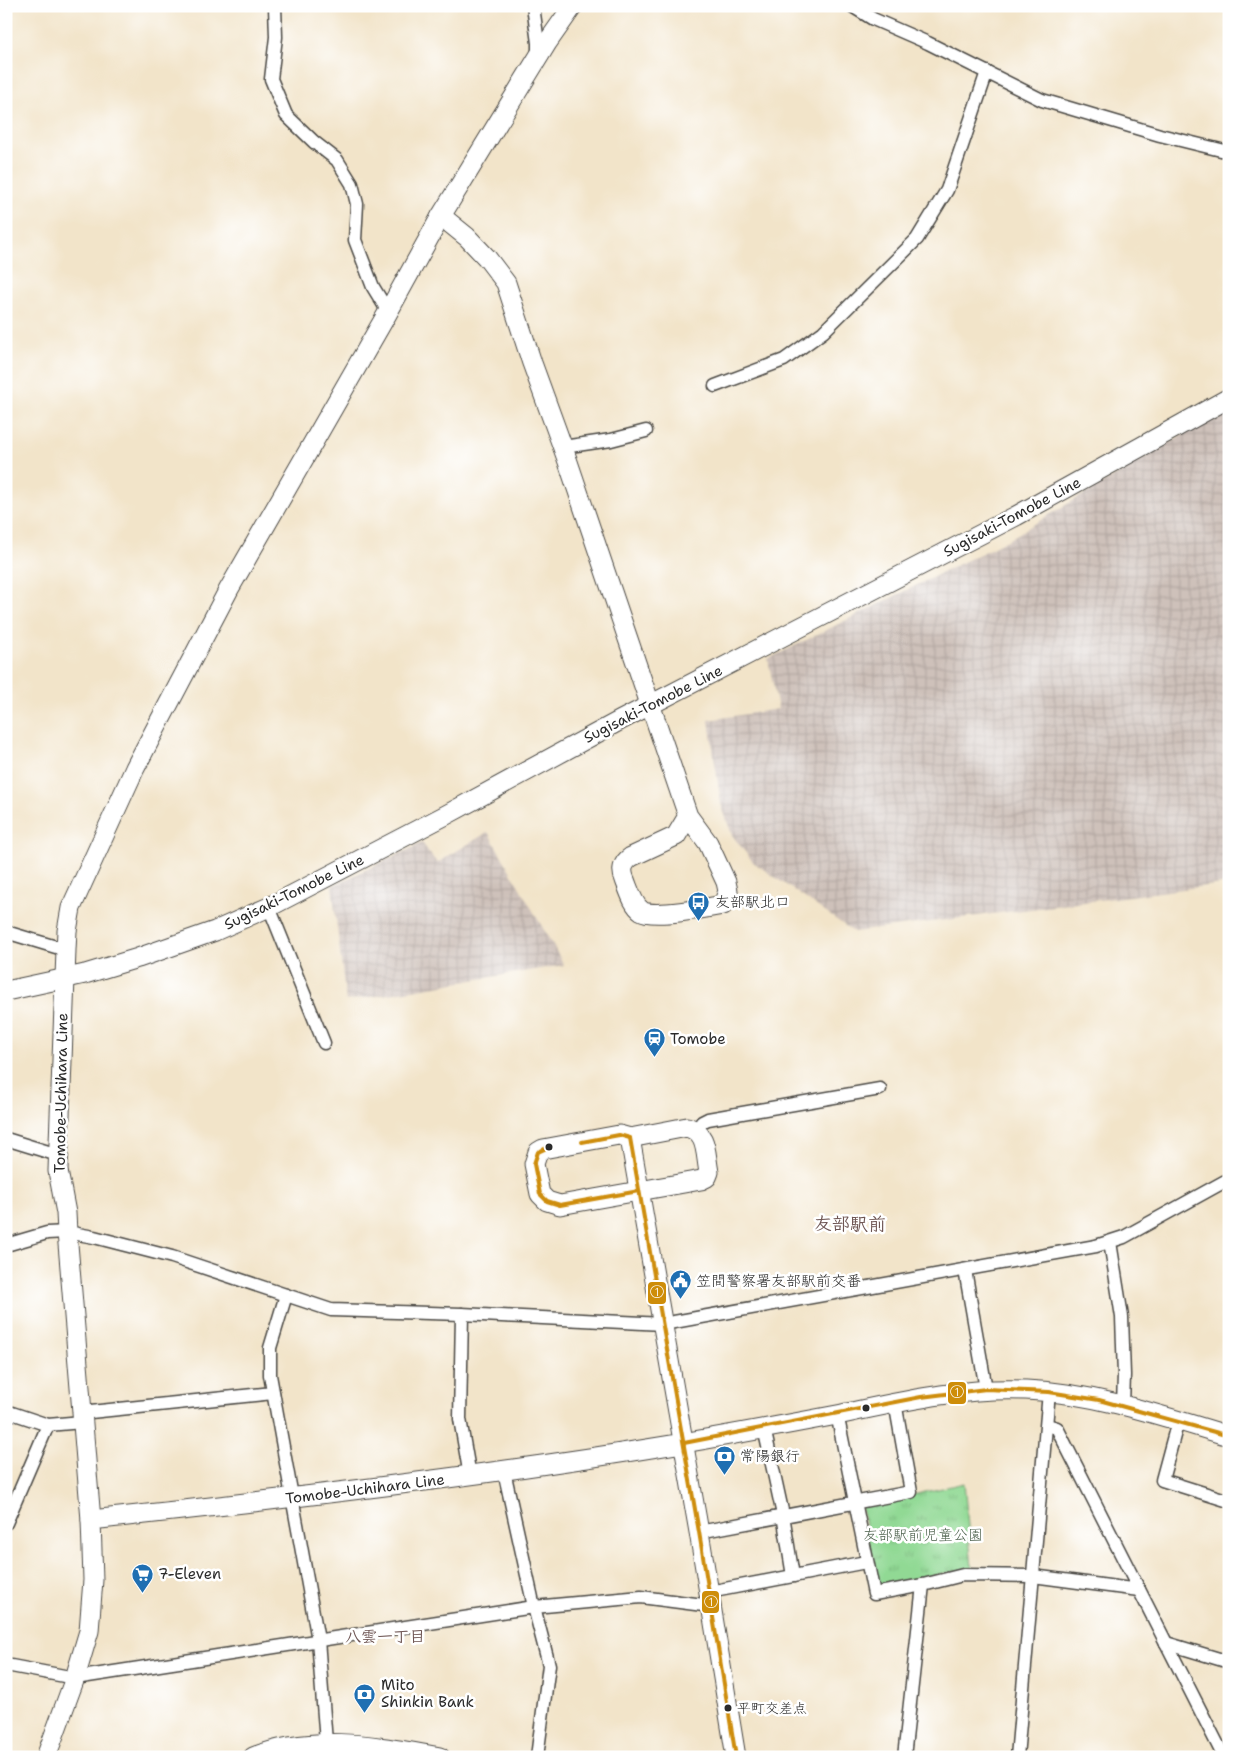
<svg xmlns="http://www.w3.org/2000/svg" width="1235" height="1763" font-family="'Shantell Sans','Klee One',sans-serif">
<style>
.industrial{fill:url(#industrial-grid)}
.park{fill:url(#park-tufts);stroke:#5e8260}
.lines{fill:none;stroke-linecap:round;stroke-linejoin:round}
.street-casing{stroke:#494743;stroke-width:15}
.secondary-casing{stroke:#494743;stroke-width:21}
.street{stroke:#fff;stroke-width:12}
.secondary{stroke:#fff;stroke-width:19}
.bus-1-casing{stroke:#fff;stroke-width:8}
.bus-1{stroke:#ce8d09;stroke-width:4}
.bus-dot{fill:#2b2b2b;stroke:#fff;stroke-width:2}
.labels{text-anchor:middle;stroke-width:5;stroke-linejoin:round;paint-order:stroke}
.bus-label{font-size:14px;fill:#2b2b2b;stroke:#fff;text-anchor:start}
.street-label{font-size:15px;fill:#2b2b2b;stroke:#fff}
.poi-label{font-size:15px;fill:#2b2b2b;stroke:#fff;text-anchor:start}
.park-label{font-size:15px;fill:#4a5f4a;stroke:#fff}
.neighbourhood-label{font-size:16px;font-weight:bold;fill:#6e5553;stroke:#fff}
.quarter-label{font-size:18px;font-weight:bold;fill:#6e5553;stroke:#fff}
.line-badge{stroke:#fff;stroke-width:2}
.badge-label{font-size:14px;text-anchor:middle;font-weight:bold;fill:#fff}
</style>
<defs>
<pattern id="industrial-grid" width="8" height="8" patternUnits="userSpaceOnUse" patternTransform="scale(1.25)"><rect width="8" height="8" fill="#cec1ba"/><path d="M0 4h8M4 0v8" fill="none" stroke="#b1a6a0"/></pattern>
<pattern id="park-tufts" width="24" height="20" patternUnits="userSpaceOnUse" patternTransform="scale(1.25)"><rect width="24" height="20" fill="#91d994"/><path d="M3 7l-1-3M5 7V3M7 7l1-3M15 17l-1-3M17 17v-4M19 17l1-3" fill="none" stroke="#7dba80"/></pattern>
</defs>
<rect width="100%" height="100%" fill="#fff"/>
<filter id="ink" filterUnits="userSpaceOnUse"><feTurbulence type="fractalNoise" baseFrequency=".02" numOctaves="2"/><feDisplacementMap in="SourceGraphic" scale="10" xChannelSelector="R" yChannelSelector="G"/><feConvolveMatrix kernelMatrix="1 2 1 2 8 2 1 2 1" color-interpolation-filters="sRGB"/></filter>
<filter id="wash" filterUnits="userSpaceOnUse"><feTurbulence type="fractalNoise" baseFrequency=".0096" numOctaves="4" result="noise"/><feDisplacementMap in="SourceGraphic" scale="20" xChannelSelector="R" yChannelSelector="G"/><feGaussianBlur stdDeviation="1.12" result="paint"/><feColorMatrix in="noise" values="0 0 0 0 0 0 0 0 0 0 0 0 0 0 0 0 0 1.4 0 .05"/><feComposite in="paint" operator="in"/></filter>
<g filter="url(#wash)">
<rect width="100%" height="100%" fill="#f2e4c9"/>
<!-- industrial -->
<g class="industrial">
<polygon points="1229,407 1229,883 854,932 753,862 732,835 721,804 709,720 778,709 768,659 1006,541"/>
<polygon points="488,832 564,965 346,1001 332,886 422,843 437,863"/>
</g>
<!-- park -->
<polygon class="park" points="964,1483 972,1568 878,1586 861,1507"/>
</g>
<g filter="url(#ink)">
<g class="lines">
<defs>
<g id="street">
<polyline points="275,6 276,37 271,79 286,115 314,142 337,160 352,184 357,204 355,240 373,287 384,305 387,314"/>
<polyline points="533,6 538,43 538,58"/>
<polyline points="852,6 873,19 928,43 1042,100 1160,135 1229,152"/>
<polyline points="715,386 784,360 823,332 917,239 947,190 987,72"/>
<polyline points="563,447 611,440 646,431"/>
<polyline points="269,907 324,1043"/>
<polyline points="6,932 66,950"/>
<polyline points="697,1130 702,1122 708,1119 880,1089"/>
<polyline points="6,1139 58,1155"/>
<polyline points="1110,1242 1122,1317 1124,1375 1123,1405"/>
<polyline points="6,1245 47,1233 67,1232 94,1237 172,1257 331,1310 462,1314 663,1324 1096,1246 1124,1237 1229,1179"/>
<polyline points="965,1270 986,1389"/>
<polyline points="286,1295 270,1348 270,1375 318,1640 326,1742"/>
<polyline points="462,1314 460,1419 470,1476"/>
<polyline points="6,1411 48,1425"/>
<polyline points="81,1413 273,1393"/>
<polyline points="837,1414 874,1594 923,1585 963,1575 1033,1576 1139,1590"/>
<polyline points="1178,1421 1162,1480 1229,1501"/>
<polyline points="1047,1425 1057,1428 1224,1757"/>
<polyline points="764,1428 783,1515 793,1576"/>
<polyline points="504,1471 534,1607 549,1665 537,1757"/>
<polyline points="6,1523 48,1425 82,1422"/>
<polyline points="699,1532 911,1492 895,1402"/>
<polyline points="709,1592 866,1562"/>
<polyline points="1166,1643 1229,1662"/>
<polyline points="6,1665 75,1678 534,1607 641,1597 711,1606"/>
<polyline points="904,1757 923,1585"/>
<polyline points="1017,1757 1049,1392"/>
</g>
<g id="secondary">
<path d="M441,216L467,237L487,258L506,283L532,363L567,459L688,816L708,843L726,882L728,891L723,905C708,908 652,918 642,911C633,905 629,890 625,880C621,871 622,863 631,857L676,836L688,816"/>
<polyline points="6,991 85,974 138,958 215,931 269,907 446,815 621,720 1016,516 1229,398"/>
<path d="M687,1127C708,1133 705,1153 709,1172L707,1177L701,1180L560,1205L547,1201L540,1194L534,1164L538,1152L543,1149L619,1135L630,1138Z"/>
<polyline points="630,1138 699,1532 736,1757"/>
<path d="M91,1520C287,1499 483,1476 677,1444C731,1435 784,1425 837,1415C900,1402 961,1387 1026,1390C1095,1393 1163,1416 1229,1436"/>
<polyline points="46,1757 75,1678 89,1631 93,1580 91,1520 67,1232 66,1213 58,1171 66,950 67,931 71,908 135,768 229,589 387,314 441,216 547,43 573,6"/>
<path d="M253,1757C315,1733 376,1746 440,1757"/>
</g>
</defs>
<!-- street casing -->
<use href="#street" class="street-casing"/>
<!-- secondary casing -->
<use href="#secondary" class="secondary-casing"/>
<!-- street -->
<use href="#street" class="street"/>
<!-- secondary -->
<use href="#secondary" class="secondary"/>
<defs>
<g id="bus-1">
<polyline points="630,1138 699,1532 736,1757"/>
<polyline points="582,1142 619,1135 630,1138"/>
<polyline points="549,1147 538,1152 534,1164 540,1194 547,1201 560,1205 639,1191"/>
<polyline points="684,1443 921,1397 986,1389 1049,1392 1099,1400 1229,1436"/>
</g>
</defs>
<!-- bus-1 casing -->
<use href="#bus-1" class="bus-1-casing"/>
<!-- bus-1 -->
<use href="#bus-1" class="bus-1"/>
</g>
</g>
<!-- icons -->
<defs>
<symbol id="bus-pin" viewBox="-11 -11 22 30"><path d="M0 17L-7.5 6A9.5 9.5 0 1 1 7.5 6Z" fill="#1f6fb2" stroke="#fff"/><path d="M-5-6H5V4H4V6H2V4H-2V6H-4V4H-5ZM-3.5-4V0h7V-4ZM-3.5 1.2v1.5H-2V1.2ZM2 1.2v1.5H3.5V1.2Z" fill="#fff"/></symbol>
<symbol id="station-pin" viewBox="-11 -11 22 30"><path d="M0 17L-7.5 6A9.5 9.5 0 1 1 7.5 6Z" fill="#1f6fb2" stroke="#fff"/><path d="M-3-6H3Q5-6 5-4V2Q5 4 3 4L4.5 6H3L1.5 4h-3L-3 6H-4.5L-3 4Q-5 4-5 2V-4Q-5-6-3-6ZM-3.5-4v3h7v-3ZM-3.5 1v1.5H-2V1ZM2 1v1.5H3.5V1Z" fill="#fff"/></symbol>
<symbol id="civic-pin" viewBox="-11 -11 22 30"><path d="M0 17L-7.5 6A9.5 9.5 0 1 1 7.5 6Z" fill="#1f6fb2" stroke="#fff"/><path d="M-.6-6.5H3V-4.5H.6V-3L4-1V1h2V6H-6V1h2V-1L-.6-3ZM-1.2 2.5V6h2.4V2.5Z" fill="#fff"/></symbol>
<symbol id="bank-pin" viewBox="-11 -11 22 30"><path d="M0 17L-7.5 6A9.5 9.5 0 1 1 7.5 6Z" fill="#1f6fb2" stroke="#fff"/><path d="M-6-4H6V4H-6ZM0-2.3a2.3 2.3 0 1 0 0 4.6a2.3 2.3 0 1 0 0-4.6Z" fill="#fff"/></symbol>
<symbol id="supermarket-pin" viewBox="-11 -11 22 30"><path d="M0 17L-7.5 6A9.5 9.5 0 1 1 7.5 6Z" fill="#1f6fb2" stroke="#fff"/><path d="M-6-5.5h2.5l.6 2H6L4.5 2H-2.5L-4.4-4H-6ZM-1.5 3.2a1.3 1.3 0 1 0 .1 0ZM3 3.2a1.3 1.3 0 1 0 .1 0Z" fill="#fff"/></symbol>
</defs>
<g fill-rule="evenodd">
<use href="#bus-pin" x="686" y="890" width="25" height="34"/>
<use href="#station-pin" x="642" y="1026" width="25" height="34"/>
<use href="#civic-pin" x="668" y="1268" width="25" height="34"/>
<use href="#bank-pin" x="712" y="1444" width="25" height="34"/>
<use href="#supermarket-pin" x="130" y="1562" width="25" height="34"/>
<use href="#bank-pin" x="352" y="1682" width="25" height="34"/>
</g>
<!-- markers -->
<g class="bus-dot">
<circle cx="549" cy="1147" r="4.5"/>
<circle cx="866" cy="1408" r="4.5"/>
<circle cx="728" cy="1708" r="4.5"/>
</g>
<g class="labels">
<!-- bus labels -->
<g class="bus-label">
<text x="737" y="1713">平町交差点</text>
</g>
<!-- street labels -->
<g class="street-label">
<text transform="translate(1012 517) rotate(-28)" y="5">Sugisaki-Tomobe Line</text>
<text transform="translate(653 704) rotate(-27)" y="5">Sugisaki-Tomobe Line</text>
<text transform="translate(294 892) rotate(-26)" y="5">Sugisaki-Tomobe Line</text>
<text transform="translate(61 1093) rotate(-89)" y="5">Tomobe-Uchihara Line</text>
<text transform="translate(365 1489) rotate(-7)" y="5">Tomobe-Uchihara Line</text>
</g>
<!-- poi labels -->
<g class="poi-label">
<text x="715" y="907">友部駅北口</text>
<text x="670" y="1044">Tomobe</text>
<text x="696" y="1286">笠間警察署友部駅前交番</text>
<text x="740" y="1461">常陽銀行</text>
<text x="158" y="1579">7-Eleven</text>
<text x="381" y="1690">Mito<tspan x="381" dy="17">Shinkin Bank</tspan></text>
</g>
<!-- park labels -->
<g class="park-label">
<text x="923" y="1540">友部駅前児童公園</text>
</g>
<!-- neighbourhood labels -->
<g class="neighbourhood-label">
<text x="385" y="1642">八雲一丁目</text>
</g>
<!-- quarter labels -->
<g class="quarter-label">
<text x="850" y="1230">友部駅前</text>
</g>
</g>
<g class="line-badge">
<rect x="647" y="1281" width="20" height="24" rx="5" fill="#ce8d09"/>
<rect x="947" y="1381" width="20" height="24" rx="5" fill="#ce8d09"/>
<rect x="701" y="1590" width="19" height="24" rx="5" fill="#ce8d09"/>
</g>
<g class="badge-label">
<text x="657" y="1297">①</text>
<text x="957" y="1397">①</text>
<text x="711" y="1607">①</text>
</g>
<!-- margin -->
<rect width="1235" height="1763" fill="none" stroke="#fff" stroke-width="25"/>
</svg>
